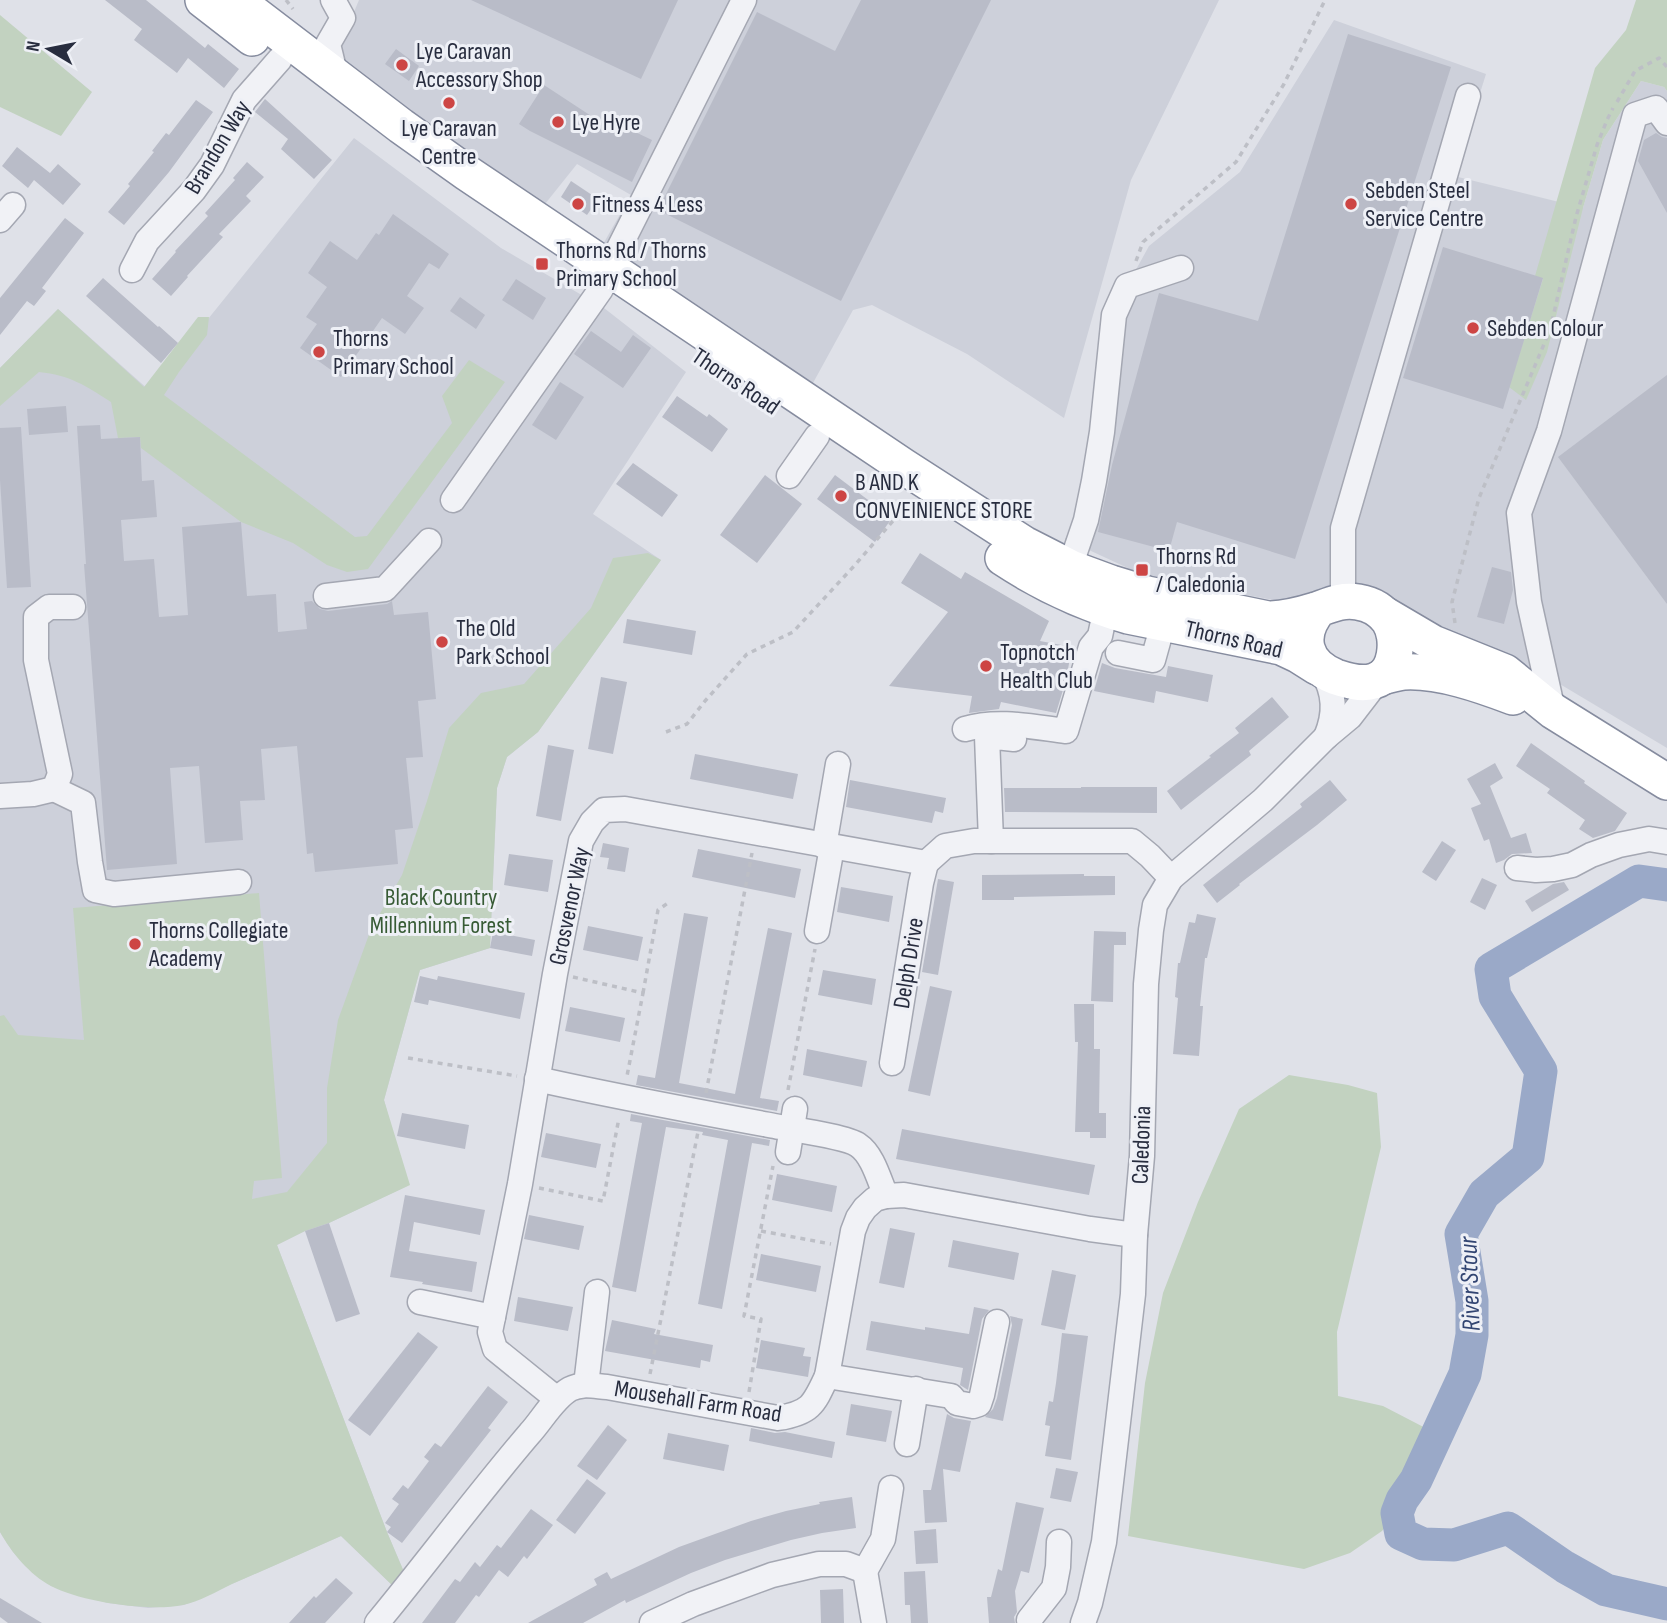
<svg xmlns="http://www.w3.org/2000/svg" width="1667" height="1623" font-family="'Sofia Sans Condensed',sans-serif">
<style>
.built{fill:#cdd0da}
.green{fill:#c2d2c0}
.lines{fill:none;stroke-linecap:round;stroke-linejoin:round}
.river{stroke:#9aa9c8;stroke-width:33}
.building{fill:#b9bcc8}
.minor-casing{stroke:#a4a7b2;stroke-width:27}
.highway-casing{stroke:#868c9f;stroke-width:38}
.path{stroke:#bdbfc6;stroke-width:3.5;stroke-dasharray:5 5;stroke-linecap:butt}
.minor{stroke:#f1f2f6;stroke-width:24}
.highway{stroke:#fff;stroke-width:35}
.poi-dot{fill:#cd4544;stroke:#eef0f6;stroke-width:2.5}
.labels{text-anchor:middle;stroke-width:6;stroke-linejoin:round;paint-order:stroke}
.poi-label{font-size:24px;fill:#282d3f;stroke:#eef0f6;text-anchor:start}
.street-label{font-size:24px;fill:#282d3f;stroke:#eef0f6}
.park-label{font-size:24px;fill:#375b35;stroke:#eef0f6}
.water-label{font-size:26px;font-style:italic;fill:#324572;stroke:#eef0f6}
</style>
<rect width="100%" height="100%" fill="#dfe1e8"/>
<!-- built -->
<g class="built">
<polygon points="359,0 1219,0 1131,180 1064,418 967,354 872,305 853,310 813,383 602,246 631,195 577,164 545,204 466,153 337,53"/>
<polygon points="1334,20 1486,74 1454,176 1583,208 1603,140 1641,81 1664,87 1667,91 1667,748 1533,668 1417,629 1349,592 1279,601 1143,575 1065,539 1081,519 1127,286 1149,246 1240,172"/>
<polygon points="354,138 501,248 604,308 686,372 593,514 661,560 538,732 507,757 497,788 490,948 420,970 384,1100 407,1186 329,1223 305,1231 277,1245 387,1532 404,1572 393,1586 341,1536 184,1605 148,1608 108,1603 78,1595 51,1586 32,1572 13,1552 0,1532 0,368 58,309 150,391"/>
</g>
<!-- green -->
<g class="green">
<polygon points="1636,0 1667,0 1667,91 1664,87 1641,81 1603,140 1583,208 1547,352 1526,400 1509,387 1543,279 1535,276 1595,68 1626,30"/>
<polygon points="0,15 92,92 61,136 0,107"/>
<path d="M58,309L144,387L198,317H209L207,335L179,372L164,395L355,537L367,536L452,423L442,396L469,360L505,382L368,569L347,572L327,565L293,543L241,522L141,448L140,437L118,438L111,402C86,386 70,375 39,372L0,406V368Z"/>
<path d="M648,553L661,560L538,732L507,757L497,788L490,948L420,970L384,1100L410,1185L329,1223L305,1231L277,1245L387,1532L404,1572L393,1586L341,1536C305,1552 269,1568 232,1584C218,1591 198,1602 183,1605C150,1612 81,1602 51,1586C30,1575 11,1552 0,1532V1016L4,1015L18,1035L84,1040L73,908L259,893L282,1178L254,1181L252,1199L287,1192L327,1143V1088L338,1020L371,929L402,875L427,801L449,728L481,693L524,684L591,608L613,558Z"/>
<polygon points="1289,1075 1348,1085 1377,1093 1381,1147 1337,1332 1338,1396 1383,1406 1437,1434 1416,1480 1397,1513 1382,1531 1350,1553 1304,1569 1128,1536 1145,1383 1163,1293 1198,1202 1239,1109"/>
</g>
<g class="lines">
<!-- river -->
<polyline class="river" points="1667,885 1639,881 1491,969 1495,996 1541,1071 1528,1157 1484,1194 1461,1234 1472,1301 1472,1335 1465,1374 1416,1480 1402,1500 1397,1513 1401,1534 1423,1544 1454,1545 1508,1528 1565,1567 1606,1590 1667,1604"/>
</g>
<!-- building -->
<g class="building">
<polygon points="105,0 146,0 205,48 208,44 239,69 224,88 188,58 177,73 134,40 142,29"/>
<polygon points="471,0 678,0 641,79"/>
<polygon points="861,0 991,0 841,301 658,210 757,12 835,51"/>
<polygon points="1348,34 1451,67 1295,559 1177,522 1169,551 1098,532 1112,465 1159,293 1258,321"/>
<polygon points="396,49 419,66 409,81 385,64"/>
<polygon points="544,85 611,129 614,122 652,140 632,182 530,131 519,124"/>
<polygon points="265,99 332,160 314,179 281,149 288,139 255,112"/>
<polygon points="196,100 213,112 169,172 124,225 108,212 130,186 128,184 154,152 152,151 166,133 169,135"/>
<polygon points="1656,133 1662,137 1667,138 1667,213 1638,161 1644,140"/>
<polygon points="17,147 50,173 58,164 81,184 63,205 34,180 28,188 2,166"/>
<polygon points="247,162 264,177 246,196 251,201 219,234 223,237 187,276 188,277 171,296 152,279 176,252 175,251 208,216 205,213 235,180 233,178"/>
<polygon points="571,181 598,199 587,215 561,197"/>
<polygon points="393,214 449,254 439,269 429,263 407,296 424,308 405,334 382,318 341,377 300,348 317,324 306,317 327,287 308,273 330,241 357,260 376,233 379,235"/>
<polygon points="65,218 84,233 42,288 46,291 34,306 27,301 0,335 0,298"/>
<polygon points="1443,247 1543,278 1503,409 1403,378"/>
<polygon points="103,278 158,327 159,326 178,343 161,363 86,296"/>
<polygon points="516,279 546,298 533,320 502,300"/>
<polygon points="460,297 485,315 476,329 450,311"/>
<polygon points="591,331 621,352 633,335 651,348 623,388 574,354"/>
<polygon points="1667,375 1667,604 1558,457"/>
<polygon points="560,382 584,397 556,440 532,425"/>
<polygon points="677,396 707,417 709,414 728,429 712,452 662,417"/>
<polygon points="66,406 68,432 29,435 27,409"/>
<polygon points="100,425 101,439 140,437 142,481 154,480 157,517 121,520 124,561 154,559 159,617 188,615 182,527 241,522 247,596 276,594 278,632 307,629 304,602 312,601 320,609 328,611 387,604 392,601 394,615 428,612 436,699 418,701 423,757 406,758 413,828 395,830 398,864 315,872 313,853 307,854 297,746 261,749 265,800 240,801 243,840 205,843 199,766 170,768 177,864 107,870 84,564 86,564 77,426"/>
<polygon points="21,427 31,587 7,588 0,480 0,428"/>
<polygon points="633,463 678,495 662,517 616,484"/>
<polygon points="765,475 802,504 757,563 720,535"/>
<polygon points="835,475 892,518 875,542 817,499"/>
<polygon points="920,553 961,579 965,572 1049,621 1040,641 1072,647 1066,680 1056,713 1001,702 999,709 969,713 972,696 889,686 948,612 901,583"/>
<polygon points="1492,567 1511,572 1513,590 1504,624 1477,617"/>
<polygon points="627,619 696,631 692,655 623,643"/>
<polygon points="1102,663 1115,668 1166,677 1168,666 1213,675 1208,702 1156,691 1154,703 1094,691"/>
<polygon points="601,677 627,682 613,754 588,749"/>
<polygon points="1272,697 1289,717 1249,751 1251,755 1181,810 1167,791 1211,757 1209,756 1239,733 1235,728"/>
<polygon points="1531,743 1585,781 1584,783 1627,813 1615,831 1593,838 1579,829 1585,820 1547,793 1550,789 1516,766"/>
<polygon points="548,745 574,750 561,821 536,816"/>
<polygon points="695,754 798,774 793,799 690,779"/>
<polygon points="1495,763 1503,778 1490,786 1511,838 1526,833 1532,853 1512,854 1504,860 1496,863 1489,839 1484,841 1471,808 1481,804 1467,779"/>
<polygon points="850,780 946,798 943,813 935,811 932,823 846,807"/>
<polygon points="1330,780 1347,800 1317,825 1239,884 1240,885 1217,903 1203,885 1302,807 1300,804"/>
<polygon points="1081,787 1157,787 1157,813 1005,812 1004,788 1081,788"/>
<polygon points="1442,841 1456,850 1436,881 1422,872"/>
<polygon points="603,843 629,848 625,872 607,869 609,858 600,857"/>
<polygon points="698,849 801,869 795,898 692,877"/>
<polygon points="509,854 553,860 548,892 504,885"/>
<polygon points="1084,874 1084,876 1115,876 1115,895 1014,897 1014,900 982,900 982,875"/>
<polygon points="1482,878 1497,885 1485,910 1470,902"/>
<polygon points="938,879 954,882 938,975 922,972"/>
<polygon points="1564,882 1569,890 1532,912 1525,901 1553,884"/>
<polygon points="841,887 893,896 889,922 837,912"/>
<polygon points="684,913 708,917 679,1083 710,1089 735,1094 768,928 792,933 760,1098 779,1101 777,1111 636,1085 638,1075 655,1078"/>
<polygon points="1197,914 1216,918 1207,958 1205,958 1200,1006 1203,1006 1199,1056 1173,1054 1178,998 1175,997 1178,963 1180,963 1189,922 1195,923"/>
<polygon points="588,926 643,937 638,961 583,950"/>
<polygon points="1094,931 1126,932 1126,945 1114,945 1113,1002 1091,1001"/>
<polygon points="493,932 535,940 532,956 490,948"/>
<polygon points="823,970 876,979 872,1005 818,995"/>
<polygon points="420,976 437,980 438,976 525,993 520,1019 429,1000 428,1005 414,1002"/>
<polygon points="930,986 952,991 930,1096 908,1091"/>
<polygon points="1074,1004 1094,1004 1094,1049 1100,1049 1099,1113 1106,1113 1106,1138 1090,1138 1090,1132 1075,1132 1078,1042 1075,1042"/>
<polygon points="570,1007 625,1018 620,1042 565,1031"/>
<polygon points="807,1049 867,1061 862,1087 803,1075"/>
<polygon points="402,1113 469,1125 465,1149 397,1136"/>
<polygon points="631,1114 770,1140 769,1146 752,1143 722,1309 698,1304 728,1140 702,1135 703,1132 666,1127 636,1292 612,1287 642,1123 630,1121"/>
<polygon points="902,1129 1095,1165 1089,1195 896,1159"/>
<polygon points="546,1133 601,1144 596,1168 541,1157"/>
<polygon points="777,1174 837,1186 832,1212 772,1200"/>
<polygon points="405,1195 485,1210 480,1235 414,1222 409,1251 477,1262 472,1292 422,1284 423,1282 390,1277"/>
<polygon points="529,1215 584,1226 579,1250 524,1239"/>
<polygon points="329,1223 360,1314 336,1322 305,1231"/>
<polygon points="890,1228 915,1233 904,1288 879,1283"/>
<polygon points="953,1240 1019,1253 1014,1280 948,1267"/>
<polygon points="761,1254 821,1266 816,1292 756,1280"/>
<polygon points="1052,1270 1076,1275 1065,1330 1041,1325"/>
<polygon points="518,1297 573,1307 568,1331 514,1321"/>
<polygon points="974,1307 989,1310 982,1319 968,1390 960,1385 963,1368 866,1350 871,1321 925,1330 925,1327 969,1334"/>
<polygon points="1010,1316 1023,1319 1003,1421 985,1417 993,1409 997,1398 1012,1325"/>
<polygon points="612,1320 656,1329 654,1334 713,1345 710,1362 701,1360 700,1368 605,1351"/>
<polygon points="418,1332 438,1347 370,1436 348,1420"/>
<polygon points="1062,1333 1088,1336 1071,1460 1045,1456 1050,1426 1045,1425 1049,1401 1053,1402 1056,1383"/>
<polygon points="761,1340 805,1348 803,1356 811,1357 808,1377 756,1368"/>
<polygon points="488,1386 508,1402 488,1428 491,1430 402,1543 387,1532 391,1527 385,1523 399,1504 392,1499 403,1485 408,1489 429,1461 424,1457 435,1443 441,1447"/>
<polygon points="851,1404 892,1411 886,1442 846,1435"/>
<polygon points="947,1414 954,1418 971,1421 960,1472 943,1469 947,1522 925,1523 923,1490 931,1490"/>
<polygon points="608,1425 627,1440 597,1480 577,1466"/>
<polygon points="751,1428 775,1433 785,1432 835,1442 832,1458 749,1441"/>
<polygon points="668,1433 729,1445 724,1471 663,1459"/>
<polygon points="1056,1468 1078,1472 1071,1502 1050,1498"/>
<polygon points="587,1479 606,1493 575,1534 556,1520"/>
<polygon points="852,1497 856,1528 822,1533 791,1540 725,1560 691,1573 626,1603 625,1600 583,1623 528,1623 597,1585 594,1579 607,1572 611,1579 679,1547 751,1521 786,1511 820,1504 819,1502"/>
<polygon points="1016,1502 1044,1508 1029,1573 1021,1571 1015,1591 1017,1612 1014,1617 1015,1623 989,1623 987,1597 991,1597 998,1569 1002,1571"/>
<polygon points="531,1509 553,1525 527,1559 524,1556 508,1577 499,1570 479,1597 476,1595 455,1623 422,1623 455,1579 460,1582 475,1562 480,1567 497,1545 501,1548"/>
<polygon points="936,1529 938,1563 916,1564 914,1531"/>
<polygon points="925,1571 928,1623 911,1623 910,1605 905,1605 904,1572"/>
<polygon points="336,1578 353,1593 325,1623 289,1623 314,1596 316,1598"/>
<polygon points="843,1589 844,1623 821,1623 820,1590"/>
<polygon points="0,1598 42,1623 8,1623 0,1617"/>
</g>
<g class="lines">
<defs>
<g id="minor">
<polyline points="333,0 343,18 328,44 336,77"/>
<polyline points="0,220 13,205"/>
<polyline points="609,268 744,0"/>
<polyline points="132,270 147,241 194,190 212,165 244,100 280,59"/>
<polyline points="789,476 817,436"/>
<polyline points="453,500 601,289"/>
<polyline points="1070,567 1086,520 1094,481 1102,432 1114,315 1127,286 1181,268"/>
<polyline points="326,596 385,589 429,541"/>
<polyline points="1343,601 1343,528 1468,96"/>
<polyline points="1118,653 1153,660 1163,624"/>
<path d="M1322,671C1335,693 1336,713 1326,737"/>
<polyline points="1553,711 1529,602 1519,513 1549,431 1635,115 1656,108 1667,123"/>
<path d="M965,729C998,719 1033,727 1066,731L1091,647L1100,636L1109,593"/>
<polyline points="54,789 83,803 90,862 95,890 114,894 239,882"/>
<polyline points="0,796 33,794 54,789 60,774 36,660 36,617 49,607 73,607"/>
<polyline points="991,841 987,736 1014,739"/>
<polyline points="824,846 838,764"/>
<polyline points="926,863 945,846 974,841 1132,841 1150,856 1171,878"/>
<polyline points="1517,868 1536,870 1553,869 1572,865 1591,855 1619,845 1649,839 1667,842"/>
<polyline points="817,931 832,847"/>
<polyline points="892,1063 921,883 926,863"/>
<path d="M537,1079C617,1097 699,1112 780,1127C796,1130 847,1137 858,1145C873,1155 879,1180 886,1196"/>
<polyline points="788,1152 795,1109"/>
<polyline points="420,1302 493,1317"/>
<polyline points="827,1376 951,1396 957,1403 973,1406 979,1404 982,1395 997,1322"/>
<polyline points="586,1385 597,1292"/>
<polyline points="557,1399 495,1349 490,1332 520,1184 555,974 581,841 592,822 604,810 625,809 926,863"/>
<polyline points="907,1444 916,1389"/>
<polyline points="865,1571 883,1539 891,1488"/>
<polyline points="865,1571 874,1623"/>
<polyline points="1029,1620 1054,1588 1058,1567 1059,1542"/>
<path d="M377,1623C429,1560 477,1495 530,1433C542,1420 554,1398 570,1389C582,1383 593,1386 607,1387L778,1418C811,1413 814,1404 827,1376L853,1231L858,1218L865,1208L875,1199L886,1196L904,1195L1090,1229L1135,1235"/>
<polyline points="652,1623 693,1604 772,1575 819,1564 846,1564 865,1571"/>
<polyline points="1083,1623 1090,1603 1104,1542 1133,1294 1135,1235 1142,1156 1146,984 1151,930 1155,905 1171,878 1263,800 1326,737 1350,717 1380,678"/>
</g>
<g id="highway">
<polyline points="203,0 252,38"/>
<path d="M236,0L401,126L467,173L903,466L1024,544L1073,569L1111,583L1147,594L1268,619C1285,619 1300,615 1316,610C1330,605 1342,599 1358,602C1370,604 1382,610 1389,621C1400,638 1397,675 1374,681C1362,685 1348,681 1336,677C1303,664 1297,635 1319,609"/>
<path d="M1003,558C1041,583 1084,603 1128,616L1281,647L1298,655L1317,667"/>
<polyline points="1382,613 1433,643 1505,672 1553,711 1667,782"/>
<path d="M1382,677C1389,675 1397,673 1404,672C1439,670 1481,685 1513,697"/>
</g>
</defs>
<!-- minor casing -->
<use href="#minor" class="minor-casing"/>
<!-- highway casing -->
<use href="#highway" class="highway-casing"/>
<!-- path -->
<g class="path">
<polyline points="286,0 293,9"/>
<polyline points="1617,102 1635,71 1659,58 1667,67"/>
<polyline points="1136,261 1143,242 1236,162 1284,84 1325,0"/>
<polyline points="1455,623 1452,602 1479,498 1550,330 1576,217 1597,145 1607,120 1613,108"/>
<polyline points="666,732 687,724 705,701 747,654 793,632 855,565 910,501"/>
<polyline points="573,977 643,993 627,1076"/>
<polyline points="643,993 658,910 668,903"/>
<polyline points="408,1058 517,1076"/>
<polyline points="788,1090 815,949"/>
<polyline points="706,1093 752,853"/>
<polyline points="539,1188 603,1201 619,1118"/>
<polyline points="761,1231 831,1244"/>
<polyline points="650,1374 698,1132"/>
<polyline points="749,1392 761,1319 744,1316 773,1166"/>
</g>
<!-- minor -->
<use href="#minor" class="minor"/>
<!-- highway -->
<use href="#highway" class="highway"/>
</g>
<!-- markers -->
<g class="poi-dot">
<circle cx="402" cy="65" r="7"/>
<circle cx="449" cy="103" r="7"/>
<circle cx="558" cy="122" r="7"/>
<circle cx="578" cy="204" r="7"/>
<circle cx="1351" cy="204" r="7"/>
<rect x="535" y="257" width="14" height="14" rx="3.5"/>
<circle cx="1473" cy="328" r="7"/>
<circle cx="319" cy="352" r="7"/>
<circle cx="841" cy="496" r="7"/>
<rect x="1135" y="563" width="14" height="14" rx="3.5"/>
<circle cx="442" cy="642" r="7"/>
<circle cx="986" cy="666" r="7"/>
<circle cx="135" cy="944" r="7"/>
</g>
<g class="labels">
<!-- poi labels -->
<g class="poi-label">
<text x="416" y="59">Lye Caravan<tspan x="416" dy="28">Accessory Shop</tspan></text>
<text x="572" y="130">Lye Hyre</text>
<text x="449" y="136" text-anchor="middle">Lye Caravan<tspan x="449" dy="28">Centre</tspan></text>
<text x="1365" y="198">Sebden Steel<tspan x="1365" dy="28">Service Centre</tspan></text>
<text x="592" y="212">Fitness 4 Less</text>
<text x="556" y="258">Thorns Rd / Thorns<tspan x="556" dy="28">Primary School</tspan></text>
<text x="1487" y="336">Sebden Colour</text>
<text x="333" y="346">Thorns<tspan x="333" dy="28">Primary School</tspan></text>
<text x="855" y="490">B AND K<tspan x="855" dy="28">CONVEINIENCE STORE</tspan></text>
<text x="1156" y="564">Thorns Rd<tspan x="1156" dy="28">/ Caledonia</tspan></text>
<text x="456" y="636">The Old<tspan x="456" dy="28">Park School</tspan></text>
<text x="1000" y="660">Topnotch<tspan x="1000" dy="28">Health Club</tspan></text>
<text x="149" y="938">Thorns Collegiate<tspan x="149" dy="28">Academy</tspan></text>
</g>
<!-- street labels -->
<g class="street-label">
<text transform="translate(217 147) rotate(-59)" y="8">Brandon Way</text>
<text transform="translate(736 381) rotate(34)" y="8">Thorns Road</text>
<text transform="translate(1234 639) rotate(13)" y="8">Thorns Road</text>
<text transform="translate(569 906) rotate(-78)" y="8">Grosvenor Way</text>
<text transform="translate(908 963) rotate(-81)" y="8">Delph Drive</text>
<text transform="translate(1141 1145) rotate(-88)" y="8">Caledonia</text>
<text transform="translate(698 1401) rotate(9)" y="8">Mousehall Farm Road</text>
</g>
<!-- park labels -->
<g class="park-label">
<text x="441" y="905">Black Country<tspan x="441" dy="28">Millennium Forest</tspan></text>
</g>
<!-- water labels -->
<g class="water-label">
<text transform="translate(1469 1284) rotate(-92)" y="9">River Stour</text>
</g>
</g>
<!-- north arrow -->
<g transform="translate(49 49) rotate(280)" stroke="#eef0f6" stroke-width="5" paint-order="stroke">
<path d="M0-5L12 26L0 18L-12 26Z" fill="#282d3f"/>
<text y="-10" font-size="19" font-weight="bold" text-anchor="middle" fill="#282d3f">N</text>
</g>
</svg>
